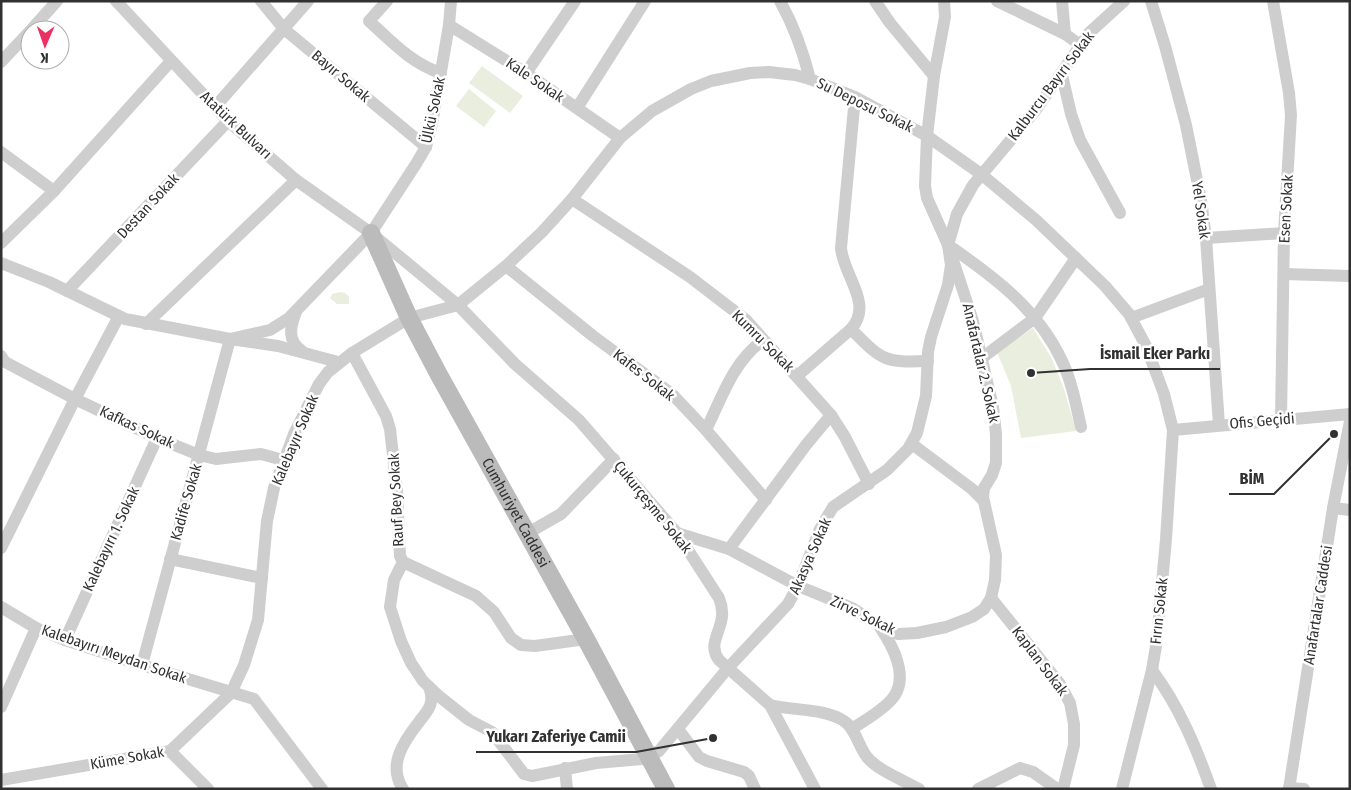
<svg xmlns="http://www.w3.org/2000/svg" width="1351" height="790" font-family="'Fira Sans Condensed',sans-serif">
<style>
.green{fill:#eaeedf}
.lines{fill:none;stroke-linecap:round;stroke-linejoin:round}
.minor{stroke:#cecece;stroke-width:12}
.secondary{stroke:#bbb;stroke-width:18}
.labels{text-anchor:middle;stroke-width:5;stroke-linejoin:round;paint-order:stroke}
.street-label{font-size:15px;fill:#313131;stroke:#fff}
.leader{fill:none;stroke:#313131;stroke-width:2}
.callout-dot{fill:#313131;stroke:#fff;stroke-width:2}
.callout-label{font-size:16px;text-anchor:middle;font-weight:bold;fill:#313131;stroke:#fff;stroke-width:5;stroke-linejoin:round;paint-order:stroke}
</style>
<rect width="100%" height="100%" fill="#fff"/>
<!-- green -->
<g class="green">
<polygon points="482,66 523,96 510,113 469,83"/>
<polygon points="469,89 496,111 484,127 456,106"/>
<polygon points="341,292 345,293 349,297 349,304 337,304 330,298 332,294"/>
<polygon points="1033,328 1052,359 1064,389 1076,431 1021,438 1011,386 997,352"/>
</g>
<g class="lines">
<!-- minor -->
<g class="minor">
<path d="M116,1L228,121L296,180L371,233L458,305L515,364L579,420L677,533L719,598C731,626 704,640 719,660L770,705L815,789"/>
<polyline points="261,1 284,29 426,147"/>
<path d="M387,1L369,21C391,41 412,64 441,73"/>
<path d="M780,1C794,26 803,51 810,79"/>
<polyline points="875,1 890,23 934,76"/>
<polyline points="997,1 1065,34 1080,45"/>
<polyline points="1062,1 1065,34"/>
<polyline points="1151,1 1165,46 1186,125 1201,200 1206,238 1219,425"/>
<polyline points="1273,1 1289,93 1291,115 1284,233 1281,419"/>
<polyline points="449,25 526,73 620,138"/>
<polyline points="31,30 57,1"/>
<polyline points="1,62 30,31"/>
<polyline points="526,73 575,1"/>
<polyline points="1062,75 1071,114 1080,140 1120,213"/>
<polyline points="215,107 308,1"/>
<polyline points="577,108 645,1"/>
<polyline points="1,152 54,191"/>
<polyline points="572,199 690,277 746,320 831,415 845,437 869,484"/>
<polyline points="1206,238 1284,233"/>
<polyline points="1,243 54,191 171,61"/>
<path d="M948,245C993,276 1038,309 1062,361C1072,382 1076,405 1081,427"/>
<polyline points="1,263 49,282 125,319 230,339 278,346 338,362"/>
<polyline points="506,266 593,336 672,394 706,430 766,500"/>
<polyline points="1284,274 1350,276"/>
<polyline points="67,291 228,121"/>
<path d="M296,312C290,327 287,341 302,351"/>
<polyline points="1131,318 1209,289"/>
<polyline points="146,324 296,180"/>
<path d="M851,329C882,360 883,363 928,361"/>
<polyline points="352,353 386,416 390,429 397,490 400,556 403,562 476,596 494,612 511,638 521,645 535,646 586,639"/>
<polyline points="1,356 5,362 75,399 157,438 199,455 216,459 261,454 283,460"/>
<polyline points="982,358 1035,318 1076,258"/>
<path d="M797,376L851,329C874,304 843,275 841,248L855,97"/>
<path d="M706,430C722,397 733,362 763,340"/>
<polyline points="1173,430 1350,414"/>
<polyline points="912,444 972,489 983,500"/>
<polyline points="1333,508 1350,510"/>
<polyline points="677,533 729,549 798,586 852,608 890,632 898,634 917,633 946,627 972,617 984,609 991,598 995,580 996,555 983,497 984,488 992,475 996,463 996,434 993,407 973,321 948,245 927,198 925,186 927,136 934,76 945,17 944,1"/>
<polyline points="526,534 561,514 614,459"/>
<polyline points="1,548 75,399 119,316"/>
<polyline points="729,549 806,445 831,415"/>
<polyline points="170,559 262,578"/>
<polyline points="403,562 394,580 390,607 401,641 411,663 423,681 440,697 469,720 492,732 524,774 532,776 596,763 642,759 659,751 728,668 788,604 798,586 820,529 833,507 887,470 908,449 917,433 926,396 928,352 931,337 948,285 951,265 948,245 957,214 973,185 1035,111 1089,33 1124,1"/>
<polyline points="991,598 1060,684 1070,703 1074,724 1074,745 1063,789"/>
<polyline points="1,607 36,628 65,640 142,665 254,699 322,789"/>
<polyline points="65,640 157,438"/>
<polyline points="142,665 230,339 270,330 289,318 371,233 416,164 426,147 432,124 449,25 451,1"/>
<path d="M1152,670C1179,706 1196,747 1211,789"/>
<path d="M770,705C794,711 824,708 844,721C856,729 858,746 867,757C877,770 903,780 919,789"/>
<polyline points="1,707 36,628"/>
<polyline points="678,729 699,757 707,761 744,772 749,776 755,789"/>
<path d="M852,729C865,720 882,711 892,699C910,678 893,646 880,627"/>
<polyline points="170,751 208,789"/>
<polyline points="565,768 567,789"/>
<polyline points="1,780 170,751 231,693 244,665 258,620 267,521 274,488 294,434 319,384 328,372 352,353 409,318 458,305 506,266 542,232 572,199 620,138 652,111 691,89 711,81 750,73 769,72 795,75 810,79 855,97 927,136 981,174 1036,220 1105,286 1129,314 1146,346 1164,394 1173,430 1166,539 1157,640 1152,670 1122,789"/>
<polyline points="1289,788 1304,789"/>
<path d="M403,789C387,765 404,741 419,722C423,716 430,710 431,702C432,697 431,692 429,687"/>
<polyline points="978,789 1020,768 1033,772 1057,789"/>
<polyline points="1289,789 1333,508 1350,421"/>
</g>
<!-- secondary -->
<path class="secondary" id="s1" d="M371,233L409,318L439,375L586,639L666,789"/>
</g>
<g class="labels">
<!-- street labels -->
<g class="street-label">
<text transform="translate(341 76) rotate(40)" y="5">Bayır Sokak</text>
<text transform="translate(535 80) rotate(34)" y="5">Kale Sokak</text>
<text transform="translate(1051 86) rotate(-53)" y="5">Kalburcu Bayırı Sokak</text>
<text transform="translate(865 105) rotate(26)" y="5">Su Deposu Sokak</text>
<text transform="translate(433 110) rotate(-78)" y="5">Ülkü Sokak</text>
<text transform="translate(236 125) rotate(43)" y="5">Atatürk Bulvarı</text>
<text transform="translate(148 206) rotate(-47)" y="5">Destan Sokak</text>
<text transform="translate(1286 209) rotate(-87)" y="5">Esen Sokak</text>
<text transform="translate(1201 210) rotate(82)" y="5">Yel Sokak</text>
<text transform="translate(763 341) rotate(45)" y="5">Kumru Sokak</text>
<text transform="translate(981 363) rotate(77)" y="5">Anafartalar 2. Sokak</text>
<text transform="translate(644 375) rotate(38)" y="5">Kafes Sokak</text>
<text transform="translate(1262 421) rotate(-5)" y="5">Ofis Geçidi</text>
<text transform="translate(137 427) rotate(25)" y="5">Kafkas Sokak</text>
<text transform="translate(295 440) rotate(-67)" y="5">Kalebayır Sokak</text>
<text transform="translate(396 500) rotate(-93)" y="5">Rauf Bey Sokak</text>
<text transform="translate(186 502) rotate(-74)" y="5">Kadife Sokak</text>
<text transform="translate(653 507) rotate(51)" y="5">Çukurçeşme Sokak</text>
<text dy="5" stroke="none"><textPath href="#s1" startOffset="315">Cumhuriyet Caddesi</textPath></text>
<text transform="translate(111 539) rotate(-65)" y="5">Kalebayırı 1. Sokak</text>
<text transform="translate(810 556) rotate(-66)" y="5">Akasya Sokak</text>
<text transform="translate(1318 605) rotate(-81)" y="5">Anafartalar Caddesi</text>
<text transform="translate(1159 611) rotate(-84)" y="5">Fırın Sokak</text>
<text transform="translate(863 615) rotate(26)" y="5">Zirve Sokak</text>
<text transform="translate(114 654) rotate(19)" y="5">Kalebayırı Meydan Sokak</text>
<text transform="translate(1040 661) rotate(53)" y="5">Kaplan Sokak</text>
<text transform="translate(127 758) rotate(-10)" y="5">Küme Sokak</text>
</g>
</g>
<!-- callouts -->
<path class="leader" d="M1031 373L1090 369H1220M1334 434L1274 494H1229M713 738L636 752H476"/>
<g class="callout-dot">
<circle cx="1031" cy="373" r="5"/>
<circle cx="1334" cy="434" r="5"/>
<circle cx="713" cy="738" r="5"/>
</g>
<g class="callout-label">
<text x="1155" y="359">İsmail Eker Parkı</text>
<text x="1252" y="484">BİM</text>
<text x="556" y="742">Yukarı Zaferiye Camii</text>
</g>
<!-- border -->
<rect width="1351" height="790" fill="none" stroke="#313131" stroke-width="5"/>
<!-- north arrow -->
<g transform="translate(45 45) rotate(182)"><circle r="24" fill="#ffffff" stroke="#adadad"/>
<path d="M0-4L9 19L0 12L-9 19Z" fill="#ed2f62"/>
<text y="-8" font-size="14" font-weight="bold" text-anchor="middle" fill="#313131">K</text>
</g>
</svg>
